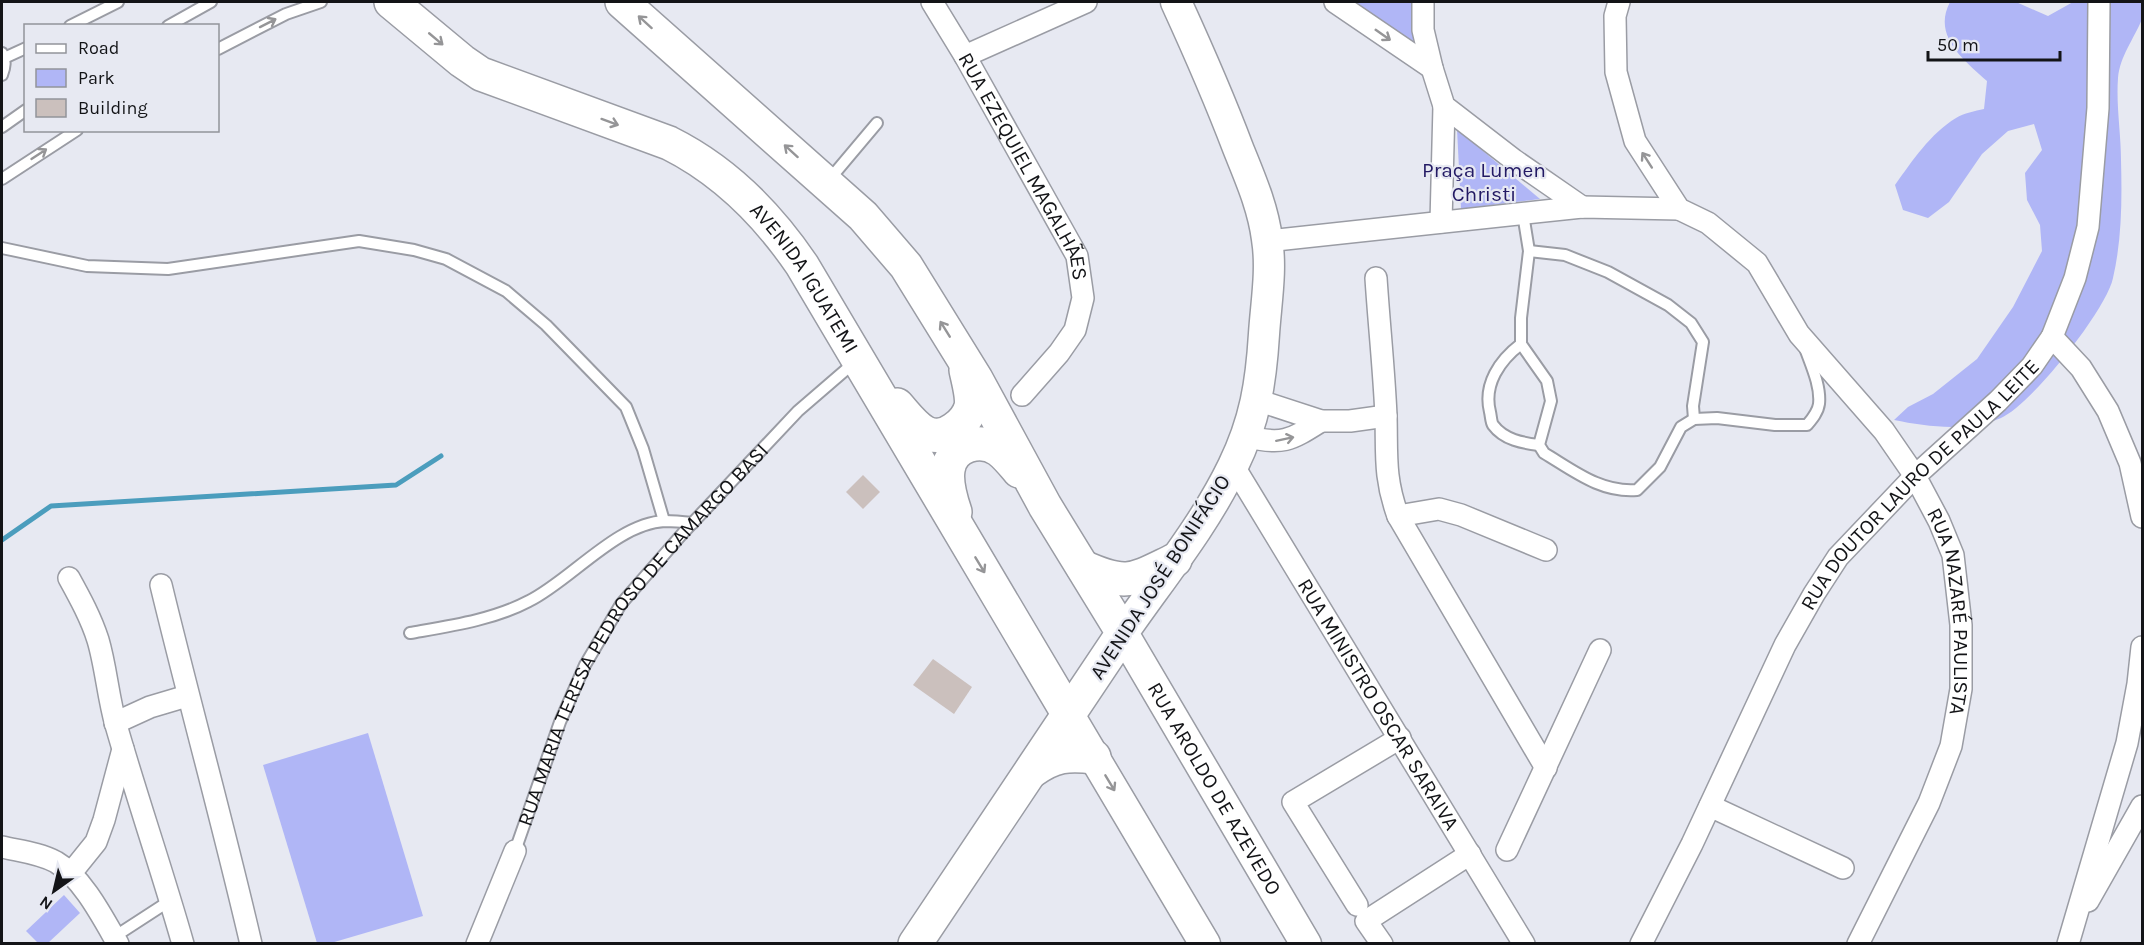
<svg xmlns="http://www.w3.org/2000/svg" width="2144" height="945" font-family="Karla,sans-serif">
<style>
.green{fill:#b0b6f6}
.lines{fill:none;stroke-linecap:round;stroke-linejoin:round}
.stream{stroke:#4b9dbd;stroke-width:5}
.building{fill:#cbc0bd}
.lane-casing{stroke:#9a9ca4;stroke-width:14}
.street-casing{stroke:#9a9ca4;stroke-width:24}
.secondary-casing{stroke:#9a9ca4;stroke-width:33}
.primary-casing{stroke:#9a9ca4;stroke-width:36}
.lane{stroke:#fff;stroke-width:10}
.street{stroke:#fff;stroke-width:21}
.secondary{stroke:#fff;stroke-width:30}
.primary{stroke:#fff;stroke-width:33}
.oneway{stroke:#959597}
.labels{text-anchor:middle;stroke-width:4.5;stroke-linejoin:round;paint-order:stroke}
.street-label{font-size:21px;fill:#131417;stroke:#e7e9f2}
.park-label{font-size:21px;fill:#231a64;stroke:#e7e9f2}
</style>
<rect width="100%" height="100%" fill="#e7e9f2"/>
<!-- green -->
<g class="green">
<polygon points="1353,2 1415,2 1414,42"/>
<path d="M1950,2H2016L2048,16L2073,2H2142C2142,7 2143,14 2142,19C2134,39 2120,56 2118,78C2116,106 2121,133 2121,160C2122,199 2122,239 2113,278C2107,309 2031,405 2001,418C1968,432 1928,427 1894,420L1908,407L1933,394L1977,359L2013,307L2042,251L2040,225L2027,200L2025,173L2042,150L2034,124L2008,131L1982,154L1949,202L1928,218L1903,210L1895,185C1913,160 1930,134 1956,118C1964,113 1975,111 1984,109L1987,81C1964,60 1932,36 1950,2Z"/>
<polygon points="1457,129 1540,199 1461,209"/>
<polygon points="368,733 423,916 331,943 317,943 263,765"/>
<polygon points="64,895 80,913 48,943 38,943 26,931"/>
</g>
<g class="lines">
<!-- stream -->
<polyline class="stream" points="2,540 51,506 396,485 441,456"/>
</g>
<!-- building -->
<g class="building">
<polygon points="863,475 880,492 863,509 846,492"/>
<polygon points="933,659 972,687 954,714 913,685"/>
</g>
<g class="lines">
<defs>
<g id="lane">
<polyline points="70,26 118,2"/>
<polyline points="168,26 211,2"/>
<polyline points="218,49 286,14 321,2"/>
<polyline points="2,59 26,48"/>
<path d="M2,75C5,67 6,61 2,53"/>
<polyline points="2,127 26,110"/>
<polyline points="2,179 77,130"/>
<polyline points="829,180 877,123"/>
<path d="M1523,214L1529,251L1521,318V344L1547,381L1551,401L1539,445L1544,453C1574,471 1601,493 1637,490L1660,467L1681,427L1694,419L1717,418L1775,425H1807C1812,419 1818,412 1819,404C1821,386 1811,365 1805,348"/>
<polyline points="2,248 87,266 168,269 359,241 414,250 446,259 506,291 546,325 626,407 643,449 664,521"/>
<polyline points="1529,251 1565,255 1608,272 1668,305 1691,323 1703,342 1693,406 1694,419"/>
<path d="M1521,344C1500,360 1483,384 1490,412C1491,416 1491,422 1493,425C1504,440 1523,443 1539,445"/>
<path d="M410,633C450,626 493,620 529,601C570,581 617,523 665,521C674,521 684,522 693,523"/>
<path id="s1" d="M515,851L560,722L585,665L621,604L683,533L798,411L856,361"/>
<polyline points="114,937 171,900"/>
</g>
<g id="street">
<path id="s2" d="M932,2L965,56L1077,256L1083,298L1075,330L1059,353L1022,395"/>
<polyline points="1335,2 1432,68"/>
<polyline points="1423,2 1423,30 1432,68 1444,106 1514,160 1582,207"/>
<path id="s3" d="M1619,2L1615,16L1616,72L1635,141L1679,209L1708,223L1757,263L1799,334L1884,431L1915,476L1939,521L1953,555L1961,625V689L1951,746L1929,803L1858,944"/>
<polyline points="965,56 1086,2"/>
<polyline points="1441,222 1444,106"/>
<polyline points="1268,241 1582,207 1679,209"/>
<path d="M1376,278C1379,324 1384,370 1386,416C1387,455 1384,478 1398,516L1546,768"/>
<polyline points="2052,337 2081,368 2108,411 2130,463 2142,517"/>
<polyline points="1257,400 1321,421 1350,421 1386,416"/>
<path d="M1245,436C1282,446 1291,440 1321,421"/>
<path id="s4" d="M1233,465L1524,944"/>
<polyline points="1398,516 1439,509 1461,515 1546,550"/>
<path d="M69,578C80,598 91,618 98,640C106,667 108,697 116,725C137,798 162,870 183,944"/>
<path d="M161,585C190,705 223,823 251,944"/>
<polyline points="115,723 150,707 187,696"/>
<polyline points="1710,806 1843,868"/>
<path d="M2,847C19,851 39,853 56,862C82,877 103,918 118,944"/>
<polyline points="1507,850 1600,650"/>
<polyline points="71,873 96,842 104,820 123,749"/>
<polyline points="2088,901 2142,806"/>
<polyline points="1357,905 1293,802 1400,738"/>
<polyline points="477,944 515,851"/>
<polyline points="1382,944 1366,921 1470,854"/>
<path id="s5" d="M1641,944L1692,844L1785,645L1814,594L1838,557L1915,476L1998,401L2032,366L2052,337L2075,278L2088,227L2098,108L2099,2"/>
<polyline points="2068,944 2127,743 2138,684 2142,647"/>
</g>
<g id="secondary">
<path id="s6" d="M1176,2C1198,50 1219,98 1238,148C1250,178 1263,207 1267,239C1272,270 1266,303 1264,334C1261,383 1255,421 1233,466C1204,526 1161,578 1123,633L1306,944"/>
<polyline points="1069,715 1205,944"/>
</g>
<g id="primary">
<path id="s7" d="M391,2L462,61L481,74L669,143C723,170 768,215 802,265L1069,715"/>
<polyline points="622,2 863,216 906,266 976,379 1045,506 1123,633 915,944"/>
<path d="M897,405C913,423 928,447 954,429C962,424 968,417 971,407C973,397 968,380 966,370"/>
<path d="M955,512C951,500 946,483 948,470C951,445 981,437 999,450C1007,456 1013,464 1019,471"/>
<path d="M1083,567C1128,587 1133,580 1175,560"/>
<path d="M1032,771C1054,755 1068,754 1094,757"/>
</g>
</defs>
<!-- lane casing -->
<use href="#lane" class="lane-casing"/>
<!-- street casing -->
<use href="#street" class="street-casing"/>
<!-- secondary casing -->
<use href="#secondary" class="secondary-casing"/>
<!-- primary casing -->
<use href="#primary" class="primary-casing"/>
<!-- lane -->
<use href="#lane" class="lane"/>
<!-- street -->
<use href="#street" class="street"/>
<!-- secondary -->
<use href="#secondary" class="secondary"/>
<!-- primary -->
<use href="#primary" class="primary"/>
</g>
<!-- one-way arrows -->
<defs><path id="oneway-shaft" d="M-6 0H5M1.5-3L5.5 0L1.5 3" fill="none" stroke-width="1.6" stroke-linecap="round" stroke-linejoin="round" transform="scale(1.5)"/></defs>
<g class="oneway">
<use href="#oneway-shaft" transform="translate(645 22) rotate(-138)"/>
<use href="#oneway-shaft" transform="translate(268 23) rotate(-27)"/>
<use href="#oneway-shaft" transform="translate(1383 35) rotate(35)"/>
<use href="#oneway-shaft" transform="translate(436 39) rotate(40)"/>
<use href="#oneway-shaft" transform="translate(610 122) rotate(20)"/>
<use href="#oneway-shaft" transform="translate(791 151) rotate(-138)"/>
<use href="#oneway-shaft" transform="translate(39 154) rotate(-33)"/>
<use href="#oneway-shaft" transform="translate(1647 160) rotate(-123)"/>
<use href="#oneway-shaft" transform="translate(945 329) rotate(-122)"/>
<use href="#oneway-shaft" transform="translate(1285 439) rotate(-12)"/>
<use href="#oneway-shaft" transform="translate(980 565) rotate(59)"/>
<use href="#oneway-shaft" transform="translate(1110 783) rotate(59)"/>
</g>
<g class="labels">
<!-- street labels -->
<g class="street-label">
<text dy="7" stroke="none"><textPath href="#s2" startOffset="189">RUA EZEQUIEL MAGALHÃES</textPath></text>
<text dy="7" stroke="none"><textPath href="#s7" startOffset="510">AVENIDA IGUATEMI</textPath></text>
<text dy="7" stroke="none"><textPath href="#s5" startOffset="543">RUA DOUTOR LAURO DE PAULA LEITE</textPath></text>
<text transform="translate(1160 577) rotate(-57)" y="7">AVENIDA JOSÉ BONIFÁCIO</text>
<text dy="7" stroke="none"><textPath href="#s3" startOffset="728">RUA NAZARÉ PAULISTA</textPath></text>
<text dy="7" stroke="none"><textPath href="#s1" startOffset="255">RUA MARIA TERESA PEDROSO DE CAMARGO BASI</textPath></text>
<text dy="7" stroke="none"><textPath href="#s4" startOffset="280">RUA MINISTRO OSCAR SARAIVA</textPath></text>
<text dy="7" stroke="none"><textPath href="#s6" startOffset="867">RUA AROLDO DE AZEVEDO</textPath></text>
</g>
<!-- park labels -->
<g class="park-label">
<text x="1484" y="177">Praça Lumen<tspan x="1484" dy="24">Christi</tspan></text>
</g>
</g>
<!-- border -->
<rect width="2144" height="945" fill="none" stroke="#131417" stroke-width="6"/>
<!-- legend -->
<rect x="24" y="24" width="195" height="108" fill="#e7e9f2" stroke="#92949a" stroke-width="1.5"/>
<rect x="36" y="44" width="30" height="9" fill="#ffffff" stroke="#92949a" stroke-width="1.5"/>
<text x="78" y="54" font-size="18" fill="#131417">Road</text>
<rect x="36" y="69" width="30" height="18" fill="#b0b6f6" stroke="#92949a" stroke-width="1.5"/>
<text x="78" y="84" font-size="18" fill="#131417">Park</text>
<rect x="36" y="99" width="30" height="18" fill="#cbc0bd" stroke="#92949a" stroke-width="1.5"/>
<text x="78" y="114" font-size="18" fill="#131417">Building</text>
<!-- north arrow -->
<g transform="translate(54 891) rotate(214)" stroke="#e7e9f2" stroke-width="4.5" paint-order="stroke">
<path d="M0-4.5L10 22L0 15L-10 22Z" fill="#131417"/>
<text y="-9" font-size="16" font-weight="bold" text-anchor="middle" fill="#131417">N</text>
</g>
<!-- scale -->
<path d="M1928 51v9h132v-9" fill="none" stroke="#131417" stroke-width="3"/>
<text x="1937" y="51" font-size="18" fill="#131417" stroke="#e7e9f2" stroke-width="4.5" paint-order="stroke">50 m</text>
</svg>
